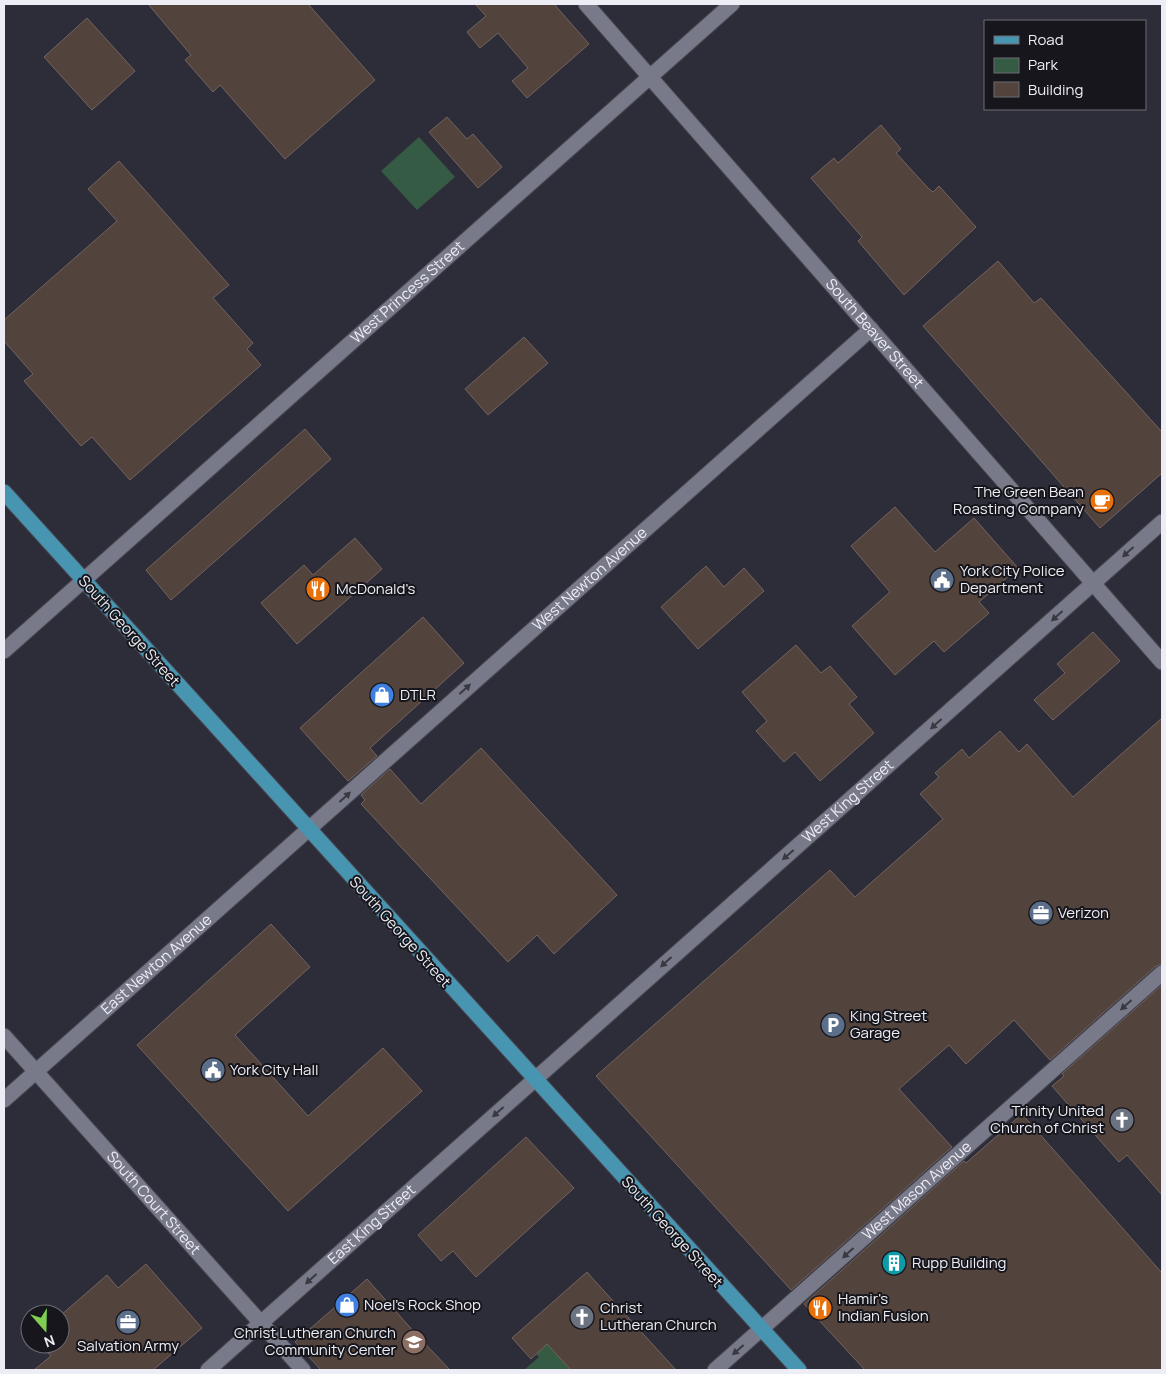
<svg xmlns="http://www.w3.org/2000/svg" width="1166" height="1374" font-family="Manrope,sans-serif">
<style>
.green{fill:#355b45}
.building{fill:#52433d;stroke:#75645f}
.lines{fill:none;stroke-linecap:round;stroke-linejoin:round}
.minor-casing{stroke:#494954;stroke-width:17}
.major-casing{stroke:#494954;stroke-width:17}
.minor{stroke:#797a89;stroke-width:15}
.major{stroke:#4895b2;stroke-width:15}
.oneway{fill:#393942}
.labels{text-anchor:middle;stroke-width:4;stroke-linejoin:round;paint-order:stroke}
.street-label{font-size:15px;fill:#ededf6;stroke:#16161c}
.poi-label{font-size:15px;fill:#ededf6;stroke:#16161c;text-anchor:start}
</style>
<rect width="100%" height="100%" fill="#2d2d3a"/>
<!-- green -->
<g class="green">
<polygon points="419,137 455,177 417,210 381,171"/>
<polygon points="547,1344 571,1370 524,1370 539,1357 536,1354"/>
</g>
<!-- building -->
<g class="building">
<polygon points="148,4 308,4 375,80 285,159 220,85 213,92 185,60 191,55"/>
<polygon points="475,4 554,4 589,44 527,98 512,81 528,68 498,33 480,48 467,32 486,16"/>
<polygon points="87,18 135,71 92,110 44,57"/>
<polygon points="447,117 467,139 473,134 502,167 478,188 429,132"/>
<polygon points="881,125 901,149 896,153 928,188 933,192 939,186 976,227 904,295 858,241 862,237 811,178 834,158 838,163"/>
<polygon points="119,161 229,285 213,298 253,343 247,349 261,365 130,480 92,437 81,446 24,381 33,374 4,341 4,320 117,221 88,189"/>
<polygon points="998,261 1034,303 1041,298 1162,432 1162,473 1100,528 923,326"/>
<polygon points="524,337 548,363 488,415 465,389"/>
<polygon points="305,429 331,459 171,600 146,570"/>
<polygon points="895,507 935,552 974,518 1018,568 979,602 989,613 944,652 934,641 895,675 852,626 890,592 851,546"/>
<polygon points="355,538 382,569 297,644 261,603 304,565 313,575"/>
<polygon points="706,566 724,587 744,568 764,591 698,649 661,607"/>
<polygon points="423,617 464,663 370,748 377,756 348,781 300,728"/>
<polygon points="1093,632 1120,661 1053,720 1034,700 1065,673 1057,664"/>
<polygon points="796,645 821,673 830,666 857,697 849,704 874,733 820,781 795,752 784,762 756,731 767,721 742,692"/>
<polygon points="1162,718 1162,964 1156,966 1050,1060 1014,1020 966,1064 949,1045 899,1089 952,1147 791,1290 596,1076 830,870 855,897 943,819 920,794 939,777 935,773 962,749 969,758 1000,731 1019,752 1027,744 1073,797"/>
<polygon points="481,748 617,895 554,954 537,935 508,962 361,804 365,800 361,795 390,769 421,804"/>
<polygon points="271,924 310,967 235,1035 308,1116 383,1048 422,1091 288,1211 137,1045"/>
<polygon points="1162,985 1162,1195 1127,1155 1119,1162 1052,1086 1064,1076 1062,1074"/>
<polygon points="1022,1114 1162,1273 1162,1370 865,1370 804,1304 964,1161 966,1163"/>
<polygon points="526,1137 574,1188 476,1277 453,1251 441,1261 418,1235"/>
<polygon points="146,1264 202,1328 153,1370 34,1370 51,1356 40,1344 60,1344 60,1316 107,1275 118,1288"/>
<polygon points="587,1272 594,1280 676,1370 571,1370 547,1344 531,1359 512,1338"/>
<polygon points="367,1279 415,1333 450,1370 321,1370 295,1342"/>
</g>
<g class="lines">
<defs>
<g id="minor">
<path id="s1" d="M586,4L1162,662"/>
<path id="s2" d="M4,651L732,4"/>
<path id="s3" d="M4,1036L303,1370"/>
<path id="s4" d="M4,1100L871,329"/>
<path id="s5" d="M208,1370L1162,522"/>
<path id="s6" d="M715,1370L1162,973"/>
</g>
<polyline id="major" points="4,492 799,1370"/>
</defs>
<!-- minor casing -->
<use href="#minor" class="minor-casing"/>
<!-- major casing -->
<use href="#major" class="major-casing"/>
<!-- minor -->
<use href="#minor" class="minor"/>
<!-- major -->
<use href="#major" class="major"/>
</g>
<!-- one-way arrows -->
<defs><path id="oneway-solid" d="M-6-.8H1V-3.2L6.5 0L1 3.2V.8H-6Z" transform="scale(1.25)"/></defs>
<g class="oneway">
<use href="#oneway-solid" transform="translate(1128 552) rotate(138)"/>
<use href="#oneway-solid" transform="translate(1057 616) rotate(138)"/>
<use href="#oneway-solid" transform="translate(465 689) rotate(-42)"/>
<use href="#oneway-solid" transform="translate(936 724) rotate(138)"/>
<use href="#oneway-solid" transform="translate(345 797) rotate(-42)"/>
<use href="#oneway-solid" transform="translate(788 855) rotate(139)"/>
<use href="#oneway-solid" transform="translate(666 962) rotate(138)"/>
<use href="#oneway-solid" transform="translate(1126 1005) rotate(138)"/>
<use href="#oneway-solid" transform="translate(498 1112) rotate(138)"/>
<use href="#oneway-solid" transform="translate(848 1253) rotate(138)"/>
<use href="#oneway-solid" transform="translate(311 1279) rotate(138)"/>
<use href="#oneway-solid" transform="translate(738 1350) rotate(139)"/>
</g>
<!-- icons -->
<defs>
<symbol id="cafe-disc" viewBox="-11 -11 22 22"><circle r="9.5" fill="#e8710a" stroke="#16161c"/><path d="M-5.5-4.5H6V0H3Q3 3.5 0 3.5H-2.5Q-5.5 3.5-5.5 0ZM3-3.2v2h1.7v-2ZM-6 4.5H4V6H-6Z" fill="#fff"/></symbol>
<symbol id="civic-disc" viewBox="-11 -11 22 22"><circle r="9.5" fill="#5c6f8a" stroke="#16161c"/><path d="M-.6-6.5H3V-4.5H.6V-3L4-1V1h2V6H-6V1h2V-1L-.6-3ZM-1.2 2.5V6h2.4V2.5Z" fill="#fff"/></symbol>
<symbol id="restaurant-disc" viewBox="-11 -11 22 22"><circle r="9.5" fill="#e8710a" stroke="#16161c"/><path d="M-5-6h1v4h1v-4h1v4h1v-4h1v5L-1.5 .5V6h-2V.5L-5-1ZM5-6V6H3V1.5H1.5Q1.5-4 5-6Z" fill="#fff"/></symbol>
<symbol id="shop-disc" viewBox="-11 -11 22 22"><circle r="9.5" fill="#3f7fe0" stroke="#16161c"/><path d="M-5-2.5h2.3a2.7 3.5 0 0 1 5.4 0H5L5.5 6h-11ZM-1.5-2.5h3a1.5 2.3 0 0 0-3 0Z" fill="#fff"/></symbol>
<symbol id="office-disc" viewBox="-11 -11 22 22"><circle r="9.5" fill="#5c6f8a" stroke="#16161c"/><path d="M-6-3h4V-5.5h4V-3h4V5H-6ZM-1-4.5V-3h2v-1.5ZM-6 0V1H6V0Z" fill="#fff"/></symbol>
<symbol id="parking-disc" viewBox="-11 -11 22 22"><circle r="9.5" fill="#5c6f8a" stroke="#16161c"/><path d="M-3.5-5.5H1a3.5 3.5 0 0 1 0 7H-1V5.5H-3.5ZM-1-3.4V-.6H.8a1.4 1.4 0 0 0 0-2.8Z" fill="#fff"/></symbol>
<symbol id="church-disc" viewBox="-11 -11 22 22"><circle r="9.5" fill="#6b7280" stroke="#16161c"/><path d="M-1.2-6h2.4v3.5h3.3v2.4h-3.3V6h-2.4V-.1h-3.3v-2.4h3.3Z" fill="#fff"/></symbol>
<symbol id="building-disc" viewBox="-11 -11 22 22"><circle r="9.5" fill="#0f9aa8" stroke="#16161c"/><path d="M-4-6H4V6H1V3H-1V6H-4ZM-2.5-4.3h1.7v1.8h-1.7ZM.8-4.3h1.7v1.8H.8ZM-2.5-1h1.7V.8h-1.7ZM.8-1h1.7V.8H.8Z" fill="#fff"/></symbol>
<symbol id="school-disc" viewBox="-11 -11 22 22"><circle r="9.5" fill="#8d6e63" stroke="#16161c"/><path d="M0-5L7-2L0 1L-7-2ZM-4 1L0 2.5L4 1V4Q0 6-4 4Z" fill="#fff"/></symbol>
</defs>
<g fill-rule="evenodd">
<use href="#cafe-disc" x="1088" y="487" width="28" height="28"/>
<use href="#civic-disc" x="928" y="566" width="28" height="28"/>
<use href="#restaurant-disc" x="304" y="575" width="28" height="28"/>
<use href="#shop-disc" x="368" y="681" width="28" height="28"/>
<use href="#office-disc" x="1027" y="899" width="28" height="28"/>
<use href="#parking-disc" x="819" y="1011" width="28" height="28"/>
<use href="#civic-disc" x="199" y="1056" width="28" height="28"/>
<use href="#church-disc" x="1108" y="1106" width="28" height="28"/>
<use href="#building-disc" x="880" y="1249" width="28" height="28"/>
<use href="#shop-disc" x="333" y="1291" width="28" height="28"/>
<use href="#restaurant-disc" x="806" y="1294" width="28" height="28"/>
<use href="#church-disc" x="568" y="1303" width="28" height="28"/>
<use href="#office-disc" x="114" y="1308" width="28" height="28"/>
<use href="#school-disc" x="400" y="1328" width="28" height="28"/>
</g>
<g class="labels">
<!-- street labels -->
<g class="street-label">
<text dy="5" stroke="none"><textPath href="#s2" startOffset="540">West Princess Street</textPath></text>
<text dy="5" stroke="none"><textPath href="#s1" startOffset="438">South Beaver Street</textPath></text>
<text dy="5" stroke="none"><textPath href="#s4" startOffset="784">West Newton Avenue</textPath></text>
<text transform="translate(129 631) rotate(48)" y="5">South George Street</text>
<text dy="5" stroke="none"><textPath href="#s5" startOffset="856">West King Street</textPath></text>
<text transform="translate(400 932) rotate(48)" y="5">South George Street</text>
<text dy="5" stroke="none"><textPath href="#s4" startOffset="204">East Newton Avenue</textPath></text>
<text dy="5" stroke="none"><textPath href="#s6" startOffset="270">West Mason Avenue</textPath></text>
<text dy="5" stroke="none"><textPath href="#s3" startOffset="224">South Court Street</textPath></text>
<text dy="5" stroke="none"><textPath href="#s5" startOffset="219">East King Street</textPath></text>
<text transform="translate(672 1232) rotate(48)" y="5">South George Street</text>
</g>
<!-- poi labels -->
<g class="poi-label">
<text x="1084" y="497" text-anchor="end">The Green Bean<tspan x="1084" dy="17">Roasting Company</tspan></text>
<text x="960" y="576">York City Police<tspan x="960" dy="17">Department</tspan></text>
<text x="336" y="594">McDonald's</text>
<text x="400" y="700">DTLR</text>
<text x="1058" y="918">Verizon</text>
<text x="850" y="1021">King Street<tspan x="850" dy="17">Garage</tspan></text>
<text x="230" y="1075">York City Hall</text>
<text x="1104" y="1116" text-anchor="end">Trinity United<tspan x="1104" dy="17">Church of Christ</tspan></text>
<text x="912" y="1268">Rupp Building</text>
<text x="838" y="1304">Hamir's<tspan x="838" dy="17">Indian Fusion</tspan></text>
<text x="364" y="1310">Noel's Rock Shop</text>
<text x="600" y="1313">Christ<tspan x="600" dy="17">Lutheran Church</tspan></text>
<text x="396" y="1338" text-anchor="end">Christ Lutheran Church<tspan x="396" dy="17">Community Center</tspan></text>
<text x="128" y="1351" text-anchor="middle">Salvation Army</text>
</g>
</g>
<!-- border -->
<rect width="1166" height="1374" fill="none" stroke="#ededf6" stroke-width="10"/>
<!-- legend -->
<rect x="984" y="20" width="162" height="90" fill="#16161c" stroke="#6c6c73"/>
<rect x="994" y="36" width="25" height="8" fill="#4895b2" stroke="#6c6c73"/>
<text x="1028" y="45" font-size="15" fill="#ededf6">Road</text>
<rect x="994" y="58" width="25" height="15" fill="#355b45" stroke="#6c6c73"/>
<text x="1028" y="70" font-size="15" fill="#ededf6">Park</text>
<rect x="994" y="82" width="25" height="15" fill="#52433d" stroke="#6c6c73"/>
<text x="1028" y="95" font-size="15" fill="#ededf6">Building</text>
<!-- north arrow -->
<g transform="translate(45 1329) rotate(160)"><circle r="24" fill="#16161c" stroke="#6c6c73"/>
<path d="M0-4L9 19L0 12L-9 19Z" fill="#7fd052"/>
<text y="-8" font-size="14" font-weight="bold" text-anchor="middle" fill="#ededf6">N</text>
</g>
</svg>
